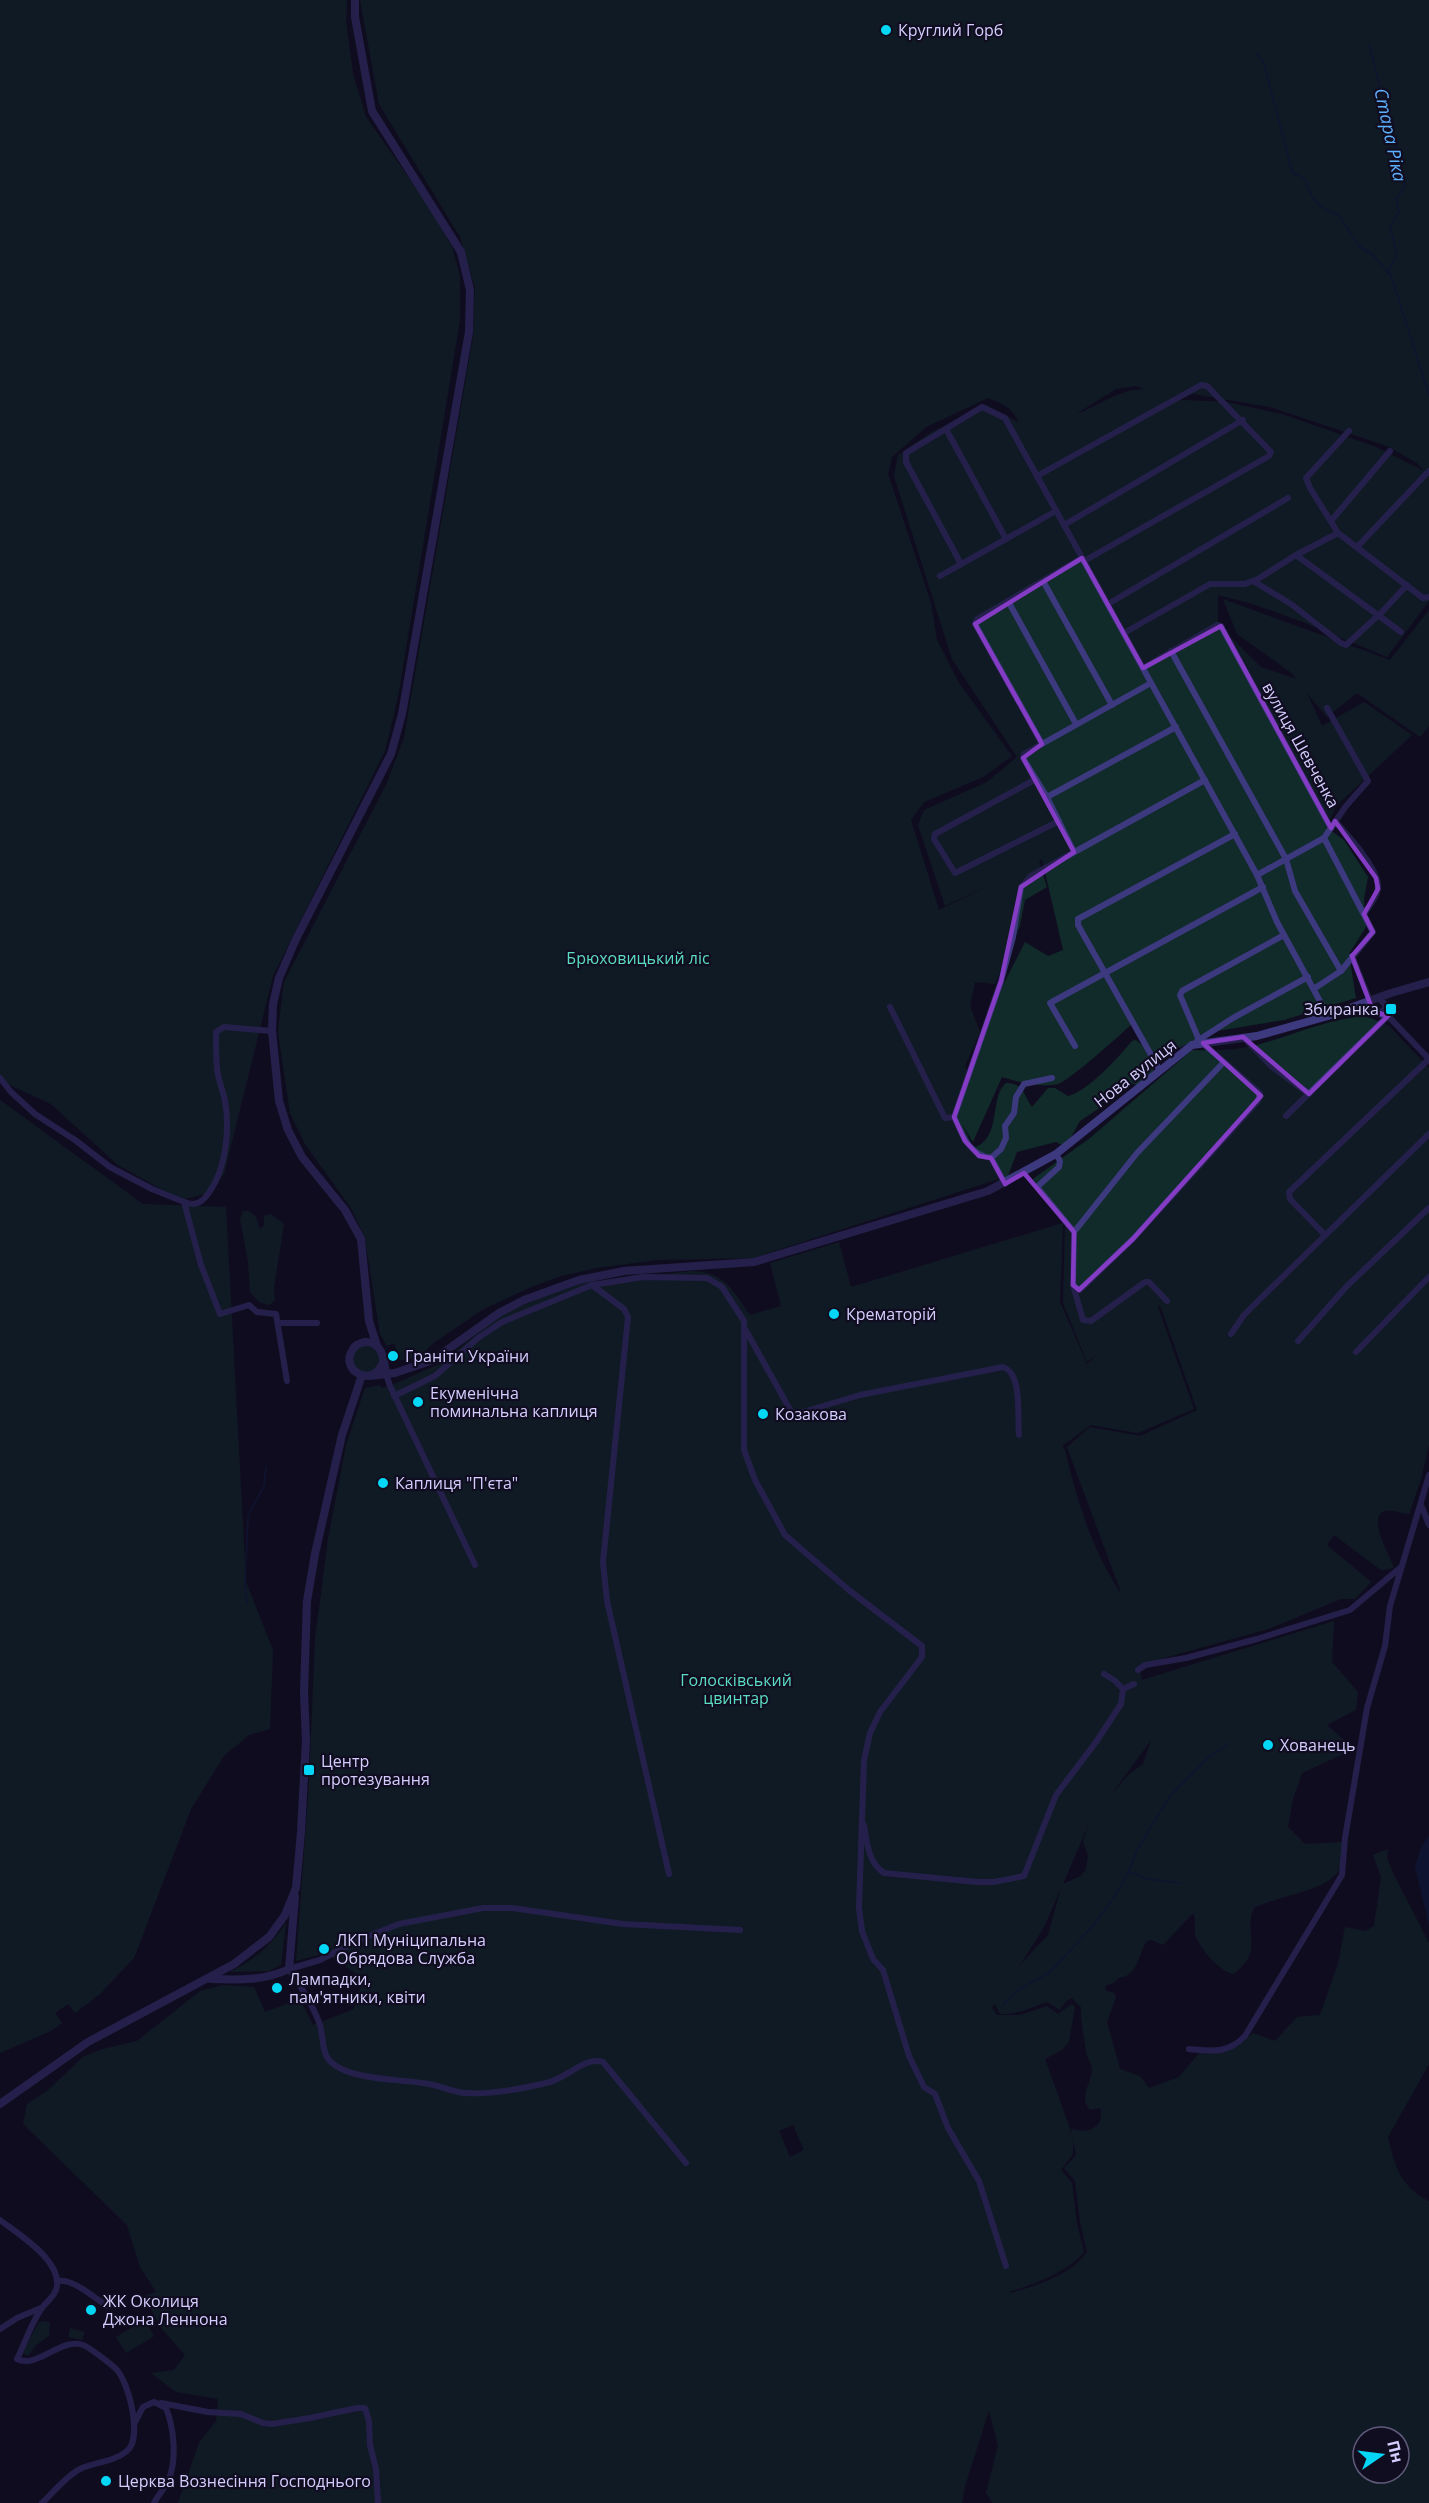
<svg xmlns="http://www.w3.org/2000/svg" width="1429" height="2503" font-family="'Open Sans',sans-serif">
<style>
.green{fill:#102b2a;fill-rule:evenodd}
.water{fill:#0c1e41}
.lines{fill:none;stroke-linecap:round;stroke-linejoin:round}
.stream{stroke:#0c1e41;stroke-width:1.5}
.minor{stroke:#3d397f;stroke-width:6}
.tertiary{stroke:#3d397f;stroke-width:8}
.marked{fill:none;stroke:#843cc5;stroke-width:4.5;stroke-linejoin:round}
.poi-dot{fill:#03d7f5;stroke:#110d21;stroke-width:2}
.labels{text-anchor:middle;stroke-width:4.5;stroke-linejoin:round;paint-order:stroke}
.poi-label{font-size:16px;fill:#d4cefe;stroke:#110d21;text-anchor:start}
.street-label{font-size:16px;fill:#d4cefe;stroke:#110d21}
.park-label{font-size:16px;fill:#5bddbf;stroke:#110d21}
.water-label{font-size:18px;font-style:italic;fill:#5db0fd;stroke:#110d21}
</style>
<rect width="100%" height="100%" fill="#110d21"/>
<!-- green -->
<g class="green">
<polygon points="0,0 347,0 346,20 353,74 366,117 426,202 452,247 460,276 460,320 398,697 385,751 273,976 224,1174 209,1193 185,1199 168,1193 118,1165 51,1104 3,1082 0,1078"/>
<path d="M360,0H1429V601L1387,657L1303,622L1253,604L1218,595V625L1261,667L1296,679L1293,674L1237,634L1223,599L1390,660L1429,610V726L1420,737L1357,693L1327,717L1307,693L1322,726L1364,702L1412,735L1337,805L1326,827L1344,840L1368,877L1364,899L1366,927L1349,954L1356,998L1284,1020L1217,1031L1156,1058L1132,1024C1120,1035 1070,1080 1058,1084C1040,1088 1019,1082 1002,1077L973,1142L962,1124L972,1145L976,1147C1002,1135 989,1097 1006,1083C1024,1083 1024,1096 1032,1107L1048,1088H1055L1068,1096C1088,1091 1118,1058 1132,1041L1136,1040L1142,1045L1154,1066L1153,1072L1137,1085L1129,1082L1110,1092L1098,1109L1080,1121L1070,1139L1062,1145L1056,1142L1017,1152L1008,1176L753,1258L656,1260L597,1268L561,1276L531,1287L482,1310L432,1344L420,1357L400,1360L394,1343L387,1346L380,1334L365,1238L351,1208L305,1144L290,1113L278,1032L284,982L386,785L404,738L473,337L475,288L460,237L379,104ZM1136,386L1147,390C1123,386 1098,407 1076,414L1116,389ZM1193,394L1270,407L1387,446L1417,463L1424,471L1376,447L1285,415L1227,402L1183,400L1171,397ZM988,398C1001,403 1014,408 1018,422L986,405L930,433L898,455L894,476L952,659L1017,757L987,782L924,810L918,825L945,906L995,883L939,910L911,820L924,802L983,777L1012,756L959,683L937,640L931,603L888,474L892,457L926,427ZM1042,859L1063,950L1048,956L1025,942L996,999L970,1075L965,1066L980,1032L970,1006L975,982L995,984L1020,926L1025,900L1047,887L1039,861Z"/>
<path d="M1365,1016L1388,1025L1429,1068V1445L1421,1479L1409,1514C1401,1514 1393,1509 1385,1511C1366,1516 1390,1556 1394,1568L1381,1570L1334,1535L1327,1545L1371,1582L1355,1599H1341L1268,1629L1139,1665L1142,1680L1334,1621L1332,1662L1358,1692L1356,1710L1327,1725L1354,1749L1302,1773L1293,1799L1288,1827L1305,1844L1342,1842C1342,1851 1343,1864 1339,1870C1326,1892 1278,1895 1254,1908C1245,1925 1257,1945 1247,1960C1244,1965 1238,1970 1234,1974C1222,1974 1200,1948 1196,1937C1193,1929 1197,1920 1193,1913L1163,1945L1152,1940L1147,1941C1137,1955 1139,1976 1118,1978L1115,1982L1105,1986L1107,1991L1114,1993L1116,1997L1107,2022L1120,2069L1140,2076L1149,2088L1179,2077L1200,2052L1237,2047L1253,2033L1275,2041L1297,2017L1320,2015L1338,1964L1345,1927L1366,1931L1374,1926L1381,1877L1373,1855L1388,1849L1387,1858L1392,1871L1429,1943V2064L1388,2137C1395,2166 1399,2186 1429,2201V2503H993L986,2493L998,2446L989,2411L965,2486L962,2503H178L199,2443L216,2421L218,2399L176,2392L151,2373L174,2370L185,2355L162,2329L144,2296L156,2292L140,2267L127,2225L23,2124L27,2104L47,2091L83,2057L99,2050L137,2041L200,1991L223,1985L254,1987L265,2012L300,1999L313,2025L354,2009L363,1978L326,1953L296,1961L309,1785L315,1639L328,1539L346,1445L365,1388L380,1385L381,1388L390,1386L439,1364L501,1315L542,1297L583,1283L693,1271C727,1274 731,1289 750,1315L781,1306L770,1263L839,1242L851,1287L1063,1223L1060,1302L1087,1364L1097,1355L1087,1362L1063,1303L1065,1223L1030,1181L1090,1138L1192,1050C1213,1051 1237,1050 1257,1045C1294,1035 1327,1019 1365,1016ZM1160,1305L1197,1410L1140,1436L1090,1427L1067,1447L1122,1595C1092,1551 1077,1501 1065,1450L1062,1446L1091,1425L1138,1433L1194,1409L1158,1307ZM1151,1740L1143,1764L1128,1775L1110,1796ZM1089,1823L1083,1841L1088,1856L1086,1869L1081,1876L1063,1884ZM1061,1888L1048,1935L1020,1965L1044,1927ZM1072,1998L1081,2007C1080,2018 1085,2043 1087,2055C1088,2060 1092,2064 1092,2069C1092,2083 1078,2097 1090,2110L1100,2108C1106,2128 1086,2135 1071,2128L1076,2155L1064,2168L1075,2181L1080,2222L1087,2252C1071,2275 1036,2286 1010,2293V2291C1032,2286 1070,2270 1084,2252L1077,2224L1072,2183L1061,2170L1073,2154V2137L1045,2059L1062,2050L1069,2042L1075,2007L1072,2004L1058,2014L1047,2006L1020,2015H997L992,2008L995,2004L1000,2014C1019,2014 1029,2008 1047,2002L1060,2010L1066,2001ZM793,2125L804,2150L790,2157L779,2131ZM1363,2437H1399V2473H1363Z"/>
<polygon points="0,1100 143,1204 226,1207 246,1582 273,1650 270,1729 249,1735 224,1756 191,1809 134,1958 99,1995 75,2013 68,2004 55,2013 62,2023 51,2031 0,2053"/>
<polygon points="243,1211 249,1211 256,1217 260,1229 264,1225 264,1216 271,1214 284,1224 274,1287 275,1301 268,1305 259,1302 250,1292 248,1261 240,1219"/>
<polygon points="361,1343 381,1350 379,1371 358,1374 350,1355"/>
<path d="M286,1923L281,1965L269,1971L229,1972C256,1959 268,1948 286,1923Z"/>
<polygon points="145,2320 154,2336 126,2353 116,2337"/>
<polygon points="44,2321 50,2323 49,2336 36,2345 28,2356 22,2353 39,2322"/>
<polygon points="70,2328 85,2332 82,2340 68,2337"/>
</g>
<!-- water -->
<polygon class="water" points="1429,1836 1429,1925 1415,1867 1421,1847"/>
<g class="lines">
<!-- stream -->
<g class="stream">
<polyline points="1369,43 1405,186 1396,200 1399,212 1390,226 1397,255 1389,269 1429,395"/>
<path d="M1256,53L1264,63L1292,172L1306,180C1310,198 1321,211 1339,215L1359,246L1373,255L1389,274"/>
<polyline points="247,1604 245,1586 248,1516 264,1486 266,1467"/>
<polyline points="1130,1872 1147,1879 1181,1883"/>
<polyline points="1003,2005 1016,1991 1050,1972 1092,1927 1115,1896 1129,1871 1137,1850 1170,1796 1208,1758 1230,1743"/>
</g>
<!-- minor -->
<g class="minor">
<polyline points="946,429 1006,539"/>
<polyline points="1037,476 1201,385 1207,386 1271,452 1269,456 1084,561"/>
<polyline points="1331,521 1390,451"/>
<polyline points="1064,525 1243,420"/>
<polyline points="1338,533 1310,488 1306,478 1349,431"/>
<polyline points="1357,547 1429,471"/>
<polyline points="1296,555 1338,533 1423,598 1429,597"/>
<polyline points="961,564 906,462 906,453 982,407 1005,418 1257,875 1277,922 1328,1016"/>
<polyline points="940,576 1056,511"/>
<polyline points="1043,581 1112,705"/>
<polyline points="1253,581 1291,604 1341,643 1346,645 1382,612 1407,585"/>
<polyline points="1008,601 1076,724"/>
<polyline points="1108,604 1288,498"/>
<polyline points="1124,633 1210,584 1245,584 1258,579 1296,555 1401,632"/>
<polyline points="1171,651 1286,859 1295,891 1341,971"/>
<polyline points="1143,668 1217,625 1221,626 1331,828"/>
<polyline points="1042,744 975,624 977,619 1082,558"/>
<polyline points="1036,779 935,834 934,839 955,873 1059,821"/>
<polyline points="1047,797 1023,758 1024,754 1151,683"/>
<path d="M1335,821C1347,835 1381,870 1378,889C1377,897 1369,907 1364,914"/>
<polyline points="1074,852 1047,797 1176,727"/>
<polyline points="1257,875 1324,838 1346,806 1368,781 1327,708"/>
<polyline points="1352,956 1370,1001"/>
<polyline points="1315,988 1341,971 1373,932 1324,838"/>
<polyline points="1378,998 1385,1004 1385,1009 1379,1013"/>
<path d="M890,1007L945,1118L954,1117C962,1135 969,1155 991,1158L1005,1184"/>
<polyline points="1352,1008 1388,1016 1429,1059"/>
<polyline points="1243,1037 1271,1066 1309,1094"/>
<polyline points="1197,1041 1233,1018 1308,977"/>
<polyline points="1075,1046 1050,1003 1263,887"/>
<polyline points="1159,1069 1078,925 1078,919 1235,834"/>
<polyline points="0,1078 11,1092 35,1114 75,1140 110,1167 152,1189 184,1202 201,1265 220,1314 249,1305 257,1312 276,1314 287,1381"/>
<polyline points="1286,1116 1388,1016"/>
<polyline points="954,1117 1001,981 1013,937 1021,887 1031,876 1205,780"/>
<polyline points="1056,1154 1060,1161 1059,1167 1037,1187 1074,1232 1073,1285 1083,1320 1091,1321 1145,1282 1149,1282 1167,1301"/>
<polyline points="991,1158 1001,1149 1006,1138 1005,1126 1014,1113 1016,1097 1024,1084 1052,1078"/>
<path d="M184,1202C196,1207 203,1202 210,1191C226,1168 230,1129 225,1101C223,1090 218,1080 217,1069C216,1057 216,1044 216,1032L224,1027L272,1031"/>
<polyline points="1074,1232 1137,1153 1223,1063"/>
<polyline points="1324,1234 1290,1199 1289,1192 1429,1059"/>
<polyline points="592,1285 624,1309 628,1317 603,1562 607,1601 669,1874"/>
<polyline points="1073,1285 1079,1290 1083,1287 1133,1239 1258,1101 1260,1093 1199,1040 1180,995 1182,991 1284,935"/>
<polyline points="279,1323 317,1323"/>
<path d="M744,1327L793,1415L860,1395L1003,1367C1023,1373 1017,1418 1019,1435"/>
<polyline points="1231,1334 1244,1315 1260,1299 1429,1134"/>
<polyline points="1298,1341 1347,1286 1429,1208"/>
<polyline points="1356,1352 1429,1277"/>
<polyline points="386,1374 390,1386 475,1565"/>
<polyline points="394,1396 435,1376 478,1338 502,1322 592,1285 643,1277 707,1278 722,1287 744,1321 744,1450 755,1480 785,1535 850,1591 922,1646 922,1657 880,1712 870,1733 864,1760 859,1908 862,1931 873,1959 883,1970 909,2056 924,2087 935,2094 948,2128 979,2181 1006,2266"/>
<polyline points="1422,1507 1429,1525"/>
<polyline points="1138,1670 1145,1665 1186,1658 1257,1639 1350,1610 1401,1567"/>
<polyline points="1123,1689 1134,1684"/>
<path d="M864,1825C867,1843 868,1862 884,1873L977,1882H994L1024,1876L1056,1795L1096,1742L1121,1704L1123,1689L1114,1680L1104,1674"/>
<path d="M1189,2049C1212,2051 1228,2054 1245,2036L1342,1875L1345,1838L1367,1708L1385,1646L1390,1606L1429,1475"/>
<path d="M686,2163L603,2062C584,2056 567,2079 546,2083C521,2089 491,2095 465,2093C452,2092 441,2086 429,2084C404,2079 347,2081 329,2060C322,2052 323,2035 320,2025C313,2005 301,1987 289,1969L320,1960L361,1939L399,1924L483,1908H512L623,1924L740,1930"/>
<path d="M0,2220C18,2234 65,2262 56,2290C53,2298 47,2301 42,2308C31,2323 25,2343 17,2359C38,2369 61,2337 83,2345C89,2347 111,2364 116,2369C129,2382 143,2438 127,2451C114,2462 95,2462 80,2469C66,2476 53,2493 42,2503"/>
<path d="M57,2281C73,2278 93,2297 107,2306"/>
<polyline points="0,2329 17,2318 41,2308"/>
<polyline points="161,2403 208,2412 241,2414 263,2423 272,2424 310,2418 357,2408 365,2408 369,2421 370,2445 376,2469 378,2503"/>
<path d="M135,2422L143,2407L154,2402L166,2408C174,2428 177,2458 169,2479C166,2487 158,2495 154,2503"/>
</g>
<!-- tertiary -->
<g class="tertiary">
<polyline points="355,0 355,17 372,111 461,252 470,290 469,332 402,714 391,754 296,939 279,978 273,1004 272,1031 279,1101 288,1130 302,1157 345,1210 361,1239 369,1321 377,1346"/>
<path d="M384,1360C374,1391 338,1370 353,1349C355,1345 360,1343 365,1342C383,1341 384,1361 386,1374"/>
<polyline points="369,1376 395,1373 433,1360 499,1313 524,1300 579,1280 624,1271 754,1262 988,1191 1056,1154 1192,1045 1257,1036 1328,1016 1391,993 1429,982"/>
<path d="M211,1979C239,1980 264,1981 289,1969L295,1897"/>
<polyline points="0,2104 88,2042 234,1964 269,1937 285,1915 296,1888 301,1832 306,1741 304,1692 307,1601 315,1554 342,1435 362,1375"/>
</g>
</g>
<!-- marked area -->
<path d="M0 0H1429V2503H0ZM1082,558L1143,668L1221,626L1331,828L1335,821L1376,878L1378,889L1364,914L1373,932L1352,956L1373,1011L1388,1016L1309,1094L1243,1037L1203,1043L1261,1096L1133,1239L1079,1290L1073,1285L1074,1232L1024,1173L1005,1184L991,1158L979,1156L965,1141L954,1117L1001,981L1021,887L1074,852L1023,758L1042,744L975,624Z" fill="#110d21" fill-opacity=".55" fill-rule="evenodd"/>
<path class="marked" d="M1082,558L1143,668L1221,626L1331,828L1335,821L1376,878L1378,889L1364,914L1373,932L1352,956L1373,1011L1388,1016L1309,1094L1243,1037L1203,1043L1261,1096L1133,1239L1079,1290L1073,1285L1074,1232L1024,1173L1005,1184L991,1158L979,1156L965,1141L954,1117L1001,981L1021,887L1074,852L1023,758L1042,744L975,624Z"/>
<!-- markers -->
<g class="poi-dot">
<circle cx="886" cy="30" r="6"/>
<rect x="1385" y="1003" width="12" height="12" rx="3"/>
<circle cx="834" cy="1314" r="6"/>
<circle cx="393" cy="1356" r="6"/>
<circle cx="418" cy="1402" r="6"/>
<circle cx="763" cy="1414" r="6"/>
<circle cx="383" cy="1483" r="6"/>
<circle cx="1268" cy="1745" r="6"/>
<rect x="303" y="1764" width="12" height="12" rx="3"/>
<circle cx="324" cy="1949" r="6"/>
<circle cx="277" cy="1988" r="6"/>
<circle cx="91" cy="2310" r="6"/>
<circle cx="106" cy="2481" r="6"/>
</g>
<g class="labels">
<!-- poi labels -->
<g class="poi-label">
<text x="898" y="36">Круглий Горб</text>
<text x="1379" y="1015" text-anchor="end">Збиранка</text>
<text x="846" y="1320">Крематорій</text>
<text x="405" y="1362">Граніти України</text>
<text x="430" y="1399">Екуменічна<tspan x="430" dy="18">поминальна каплиця</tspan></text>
<text x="775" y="1420">Козакова</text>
<text x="395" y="1489">Каплиця "П'єта"</text>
<text x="1280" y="1751">Хованець</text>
<text x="321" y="1767">Центр<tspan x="321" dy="18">протезування</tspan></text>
<text x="336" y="1946">ЛКП Муніципальна<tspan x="336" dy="18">Обрядова Служба</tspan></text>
<text x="289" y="1985">Лампадки,<tspan x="289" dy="18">пам'ятники, квіти</tspan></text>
<text x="103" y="2307">ЖК Околиця<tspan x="103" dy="18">Джона Леннона</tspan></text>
<text x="118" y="2487">Церква Вознесіння Господнього</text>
</g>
<!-- street labels -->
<g class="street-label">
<text transform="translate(1301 745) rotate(61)" y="6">вулиця Шевченка</text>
<text transform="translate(1135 1073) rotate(-38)" y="6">Нова вулиця</text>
</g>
<!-- park labels -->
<g class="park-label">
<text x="638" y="964">Брюховицький ліс</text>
<text x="736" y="1686">Голосківський<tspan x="736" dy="18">цвинтар</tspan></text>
</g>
<!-- water labels -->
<g class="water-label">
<text transform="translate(1390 135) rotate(78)" y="6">Стара Ріка</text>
</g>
</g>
<!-- north arrow -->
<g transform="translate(1381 2455) rotate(76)"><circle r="28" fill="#110d21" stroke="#5f5a79" stroke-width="1.5"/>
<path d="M0-4.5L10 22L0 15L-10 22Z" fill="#03d7f5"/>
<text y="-9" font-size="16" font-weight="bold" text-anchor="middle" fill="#d4cefe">Пн</text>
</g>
</svg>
